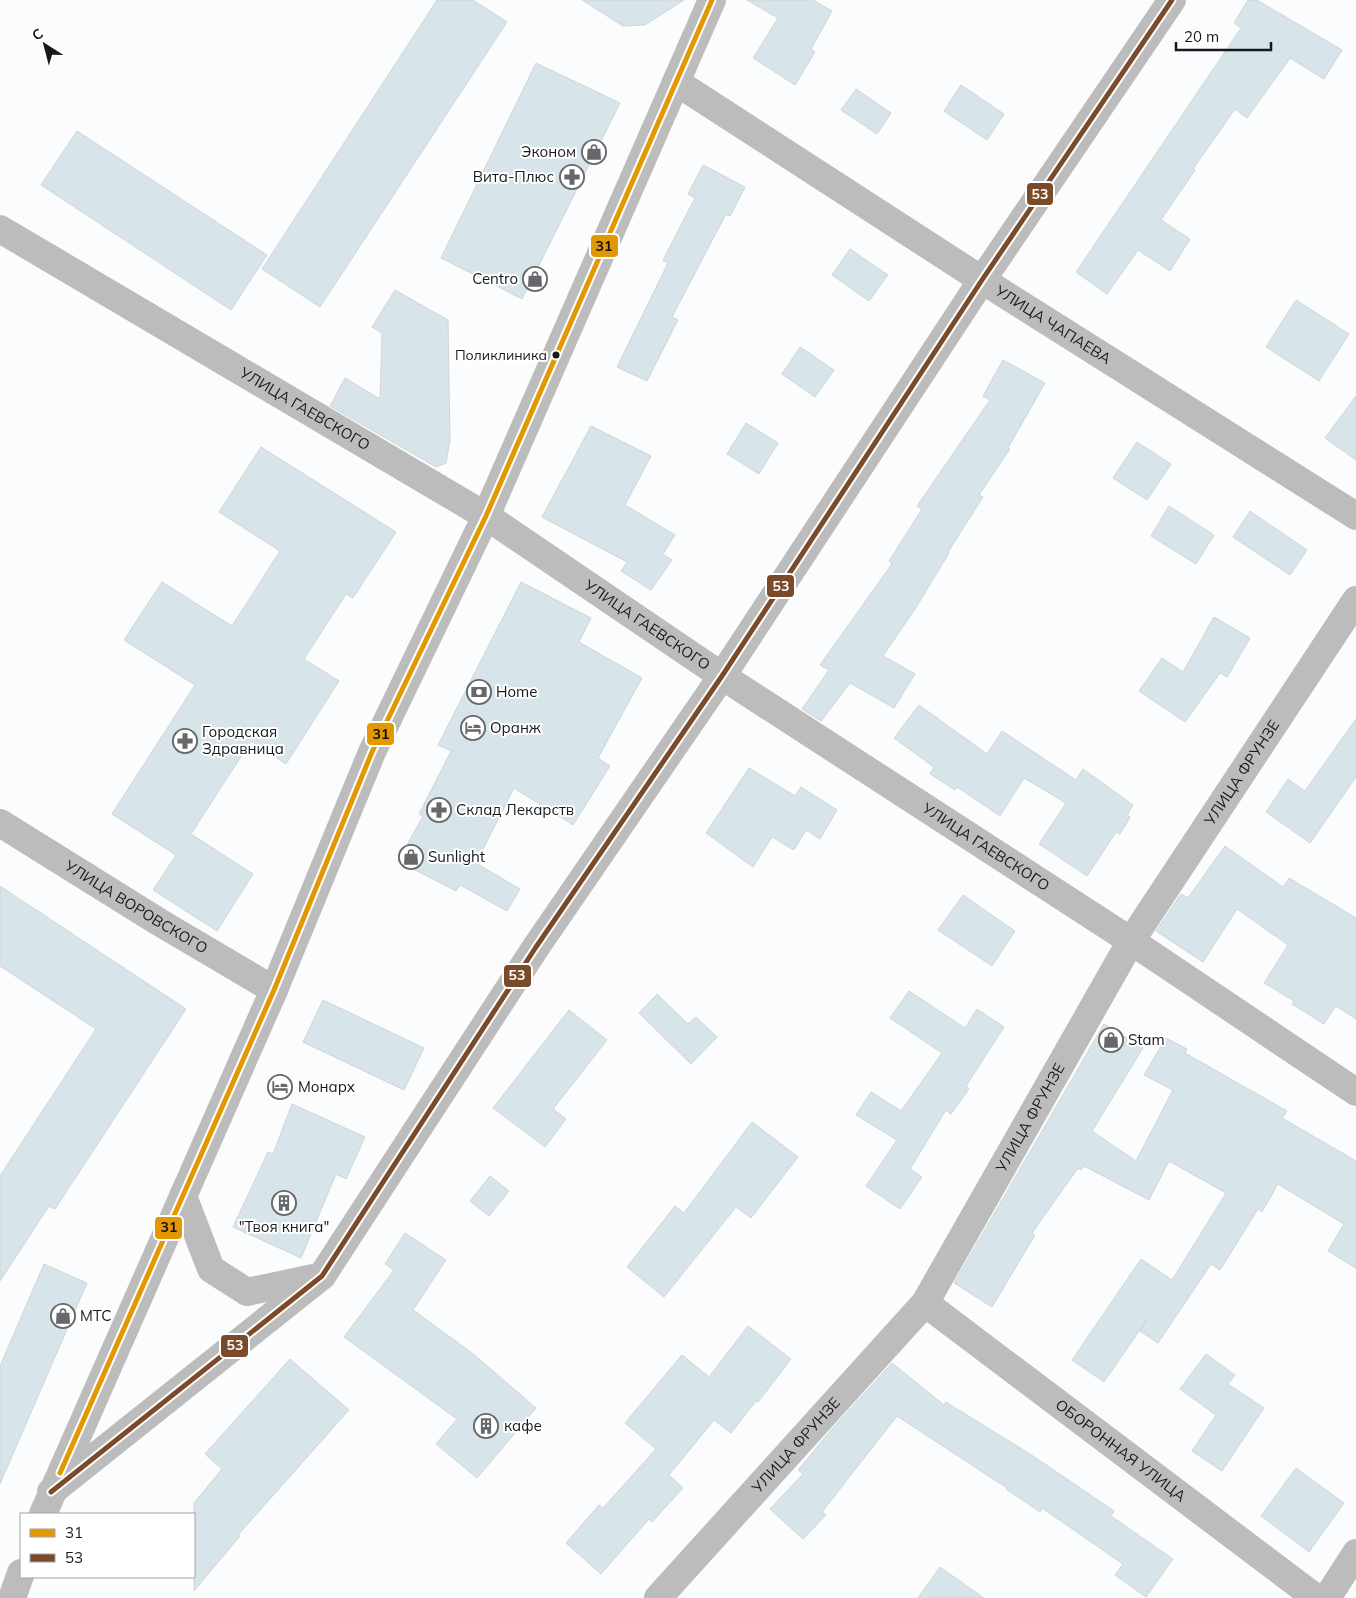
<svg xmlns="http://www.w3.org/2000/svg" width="1356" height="1598" font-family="Mulish,sans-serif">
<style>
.building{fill:#d7e5eb;stroke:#d2d4d6}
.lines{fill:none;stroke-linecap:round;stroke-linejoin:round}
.minor{stroke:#bcbcbd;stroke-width:28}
.tertiary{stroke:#bcbcbd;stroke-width:28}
.bus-1-casing{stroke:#fff;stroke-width:9}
.bus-2-casing{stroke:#fff;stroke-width:9}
.bus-1{stroke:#e19803;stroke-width:5}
.bus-2{stroke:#7a4b2a;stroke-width:5}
.bus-dot{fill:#17191c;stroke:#fff;stroke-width:2}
.labels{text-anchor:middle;stroke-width:4;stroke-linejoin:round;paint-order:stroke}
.bus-label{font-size:14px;fill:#17191c;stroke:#fff;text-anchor:end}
.poi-label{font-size:15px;fill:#17191c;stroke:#fff;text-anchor:start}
.street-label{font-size:15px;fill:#17191c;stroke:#fff}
.line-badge{stroke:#fff;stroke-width:2}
.badge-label{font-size:14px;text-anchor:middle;font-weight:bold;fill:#fff}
.pale-badge-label{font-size:14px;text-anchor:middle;font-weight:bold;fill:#111}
</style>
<rect width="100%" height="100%" fill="#fafcfe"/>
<!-- building -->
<g class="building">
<polygon points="437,0 473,0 507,22 320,307 262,269"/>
<polygon points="582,0 684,0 645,25 623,26"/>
<polygon points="747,0 813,0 832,11 811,49 815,52 795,85 753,58 778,18"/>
<polygon points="1248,0 1257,0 1342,50 1324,79 1290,58 1247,118 1235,109 1193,169 1195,170 1161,220 1190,239 1170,271 1138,250 1107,294 1076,272 1241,28 1234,23"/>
<polygon points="536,63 620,103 522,299 441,258"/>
<polygon points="961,85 1004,114 987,140 944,111"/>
<polygon points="856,89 891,113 877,134 841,110"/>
<polygon points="77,131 267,255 231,310 41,185"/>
<polygon points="703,165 745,187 730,216 726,214 672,317 678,320 647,381 617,367 668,263 663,260 695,198 688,194"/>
<polygon points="850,249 888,275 869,301 832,275"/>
<polygon points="395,290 448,320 450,441 446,463 436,467 330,406 345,378 380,399 382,333 372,327"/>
<polygon points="1296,300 1349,334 1319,381 1266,347"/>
<polygon points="800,347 834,370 815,397 782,374"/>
<polygon points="1003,360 1045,383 1008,448 1010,449 979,495 983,497 948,552 949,553 917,606 883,656 915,674 894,708 850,683 821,721 802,709 829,670 820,665 892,564 889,561 922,509 917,506 990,400 983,396"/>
<polygon points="1356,396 1356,460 1325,438"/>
<polygon points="746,423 778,443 759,474 727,454"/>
<polygon points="591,426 651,456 625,505 675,535 663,554 672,560 651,590 621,571 627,562 542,517"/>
<polygon points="1137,442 1171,464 1147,500 1113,478"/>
<polygon points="261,447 396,532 353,598 346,594 304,659 339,681 286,764 251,741 191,834 253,874 217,931 153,890 176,855 112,814 195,685 124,640 162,582 232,626 280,551 219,512"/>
<polygon points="1169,506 1214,535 1196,564 1151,536"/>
<polygon points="1250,511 1307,550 1290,575 1233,537"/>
<polygon points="521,582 591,618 579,642 642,678 598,758 610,766 573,825 514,788 476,863 520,889 507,911 460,885 456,891 398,861 423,816 419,814 451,751 438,745"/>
<polygon points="1214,617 1250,638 1227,677 1220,673 1185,722 1139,691 1162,658 1183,672"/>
<polygon points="919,705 987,754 1002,731 1076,780 1083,769 1133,805 1127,815 1130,817 1120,834 1116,832 1087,876 1039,844 1066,803 1024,778 1000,816 957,787 955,790 930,774 934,767 894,738"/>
<polygon points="1356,719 1356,777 1310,843 1266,812 1288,779 1305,791"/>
<polygon points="749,768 795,796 801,787 837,810 820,839 806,830 794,850 772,837 753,867 706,833"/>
<polygon points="1225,846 1283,887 1289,878 1356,918 1356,1019 1336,1006 1324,1024 1292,1004 1294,1001 1264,983 1288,945 1237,909 1203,962 1156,931 1181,894 1188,898"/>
<polygon points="0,886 186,1009 55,1209 49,1206 0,1281 0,1176 96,1029 0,966"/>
<polygon points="963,895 1015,931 992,966 938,930"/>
<polygon points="909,991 965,1028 977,1009 1004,1027 966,1086 969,1089 951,1114 946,1110 910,1169 922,1177 900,1209 866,1186 897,1140 856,1115 871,1092 901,1111 942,1053 890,1018"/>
<polygon points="657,994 688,1024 696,1017 717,1037 691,1064 639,1013"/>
<polygon points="323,1000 424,1048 404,1090 303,1042"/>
<polygon points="569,1010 607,1040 553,1109 566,1119 545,1147 493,1108"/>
<polygon points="1104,1024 1143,1048 1092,1131 1136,1161 1173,1090 1144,1075 1166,1038 1187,1049 1185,1053 1287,1111 1282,1118 1356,1161 1356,1268 1328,1251 1344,1224 1278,1184 1262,1212 1258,1209 1220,1270 1211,1264 1158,1343 1140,1331 1148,1318 1104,1382 1072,1360 1141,1259 1172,1280 1226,1193 1169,1161 1149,1200 1084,1166 1081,1170 1078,1168 1032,1233 1035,1235 992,1307 954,1283"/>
<polygon points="292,1104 365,1137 346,1179 336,1174 301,1258 233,1227 268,1152 273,1154"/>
<polygon points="752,1122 798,1157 751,1218 736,1207 664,1297 627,1267 675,1206 684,1213"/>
<polygon points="490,1176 509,1191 489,1216 470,1201"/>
<polygon points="405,1233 446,1260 413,1310 472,1353 536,1408 477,1478 436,1444 457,1419 344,1337 394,1270 385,1264"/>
<polygon points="44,1264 87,1283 0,1484 0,1366"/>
<polygon points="748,1326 791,1359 758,1402 756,1401 731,1433 714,1420 669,1475 683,1488 652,1522 649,1519 601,1574 566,1543 599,1505 603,1508 656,1449 625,1423 682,1355 709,1377"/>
<polygon points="1206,1354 1235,1375 1228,1384 1264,1408 1222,1471 1192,1451 1216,1415 1180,1389"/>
<polygon points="290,1359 349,1410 238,1535 240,1536 194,1591 194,1503 222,1469 205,1454"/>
<polygon points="892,1363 944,1405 946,1402 1033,1456 1114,1511 1111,1516 1173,1559 1146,1597 1115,1575 1123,1564 1042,1508 1040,1512 1006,1489 1007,1488 897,1416 822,1512 826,1515 803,1539 770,1509 803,1474 798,1470 832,1429"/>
<polygon points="1296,1468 1344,1503 1309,1552 1261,1516"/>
<polygon points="940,1567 984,1598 918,1598"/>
</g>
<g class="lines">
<!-- minor -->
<g class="minor">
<polyline points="676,82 982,280"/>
<path id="s1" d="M0,229L486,516L722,676L1131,941L1356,1092"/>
<path id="s2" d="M0,823L159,922L274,990"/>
<path id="s3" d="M925,1303L1316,1598"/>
<path id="s4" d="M658,1598L925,1303L1131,941L1356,600"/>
<polyline points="1327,1598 1356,1553"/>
</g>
<!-- tertiary -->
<g class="tertiary">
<path id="s5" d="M982,280L1356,516"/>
<polyline points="183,1196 211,1269 247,1292 318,1277"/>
<polyline points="51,1492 322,1276 536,947 722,676 982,280 1172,0"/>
<polyline points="43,1514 274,990 372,752 486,516 712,0"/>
<polyline points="12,1598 21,1573"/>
</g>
<defs>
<polyline id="bus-1" points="60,1473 274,990 372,752 486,516 712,0"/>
<polyline id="bus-2" points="51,1492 322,1276 536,947 722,676 982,280 1172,0"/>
</defs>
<!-- bus-1 casing -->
<use href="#bus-1" class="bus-1-casing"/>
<!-- bus-2 casing -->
<use href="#bus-2" class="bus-2-casing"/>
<!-- bus-1 -->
<use href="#bus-1" class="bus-1"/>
<!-- bus-2 -->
<use href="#bus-2" class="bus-2"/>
</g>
<!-- icons -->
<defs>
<symbol id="shop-ring" viewBox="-11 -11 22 22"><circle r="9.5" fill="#fff" stroke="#66686b" stroke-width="1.5"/><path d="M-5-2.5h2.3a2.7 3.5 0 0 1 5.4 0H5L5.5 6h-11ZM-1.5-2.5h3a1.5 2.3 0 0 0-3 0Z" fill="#66686b"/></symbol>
<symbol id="pharmacy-ring" viewBox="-11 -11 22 22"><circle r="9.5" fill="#fff" stroke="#66686b" stroke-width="1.5"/><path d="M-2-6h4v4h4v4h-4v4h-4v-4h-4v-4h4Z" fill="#66686b"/></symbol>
<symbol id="bank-ring" viewBox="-11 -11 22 22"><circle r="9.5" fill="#fff" stroke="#66686b" stroke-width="1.5"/><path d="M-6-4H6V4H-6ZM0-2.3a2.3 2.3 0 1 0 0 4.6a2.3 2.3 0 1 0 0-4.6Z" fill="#66686b"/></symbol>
<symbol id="hotel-ring" viewBox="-11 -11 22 22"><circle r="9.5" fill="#fff" stroke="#66686b" stroke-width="1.5"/><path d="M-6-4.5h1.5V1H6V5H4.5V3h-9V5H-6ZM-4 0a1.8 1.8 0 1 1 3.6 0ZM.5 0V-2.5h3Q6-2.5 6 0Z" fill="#66686b"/></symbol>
<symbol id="building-ring" viewBox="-11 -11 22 22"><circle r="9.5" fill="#fff" stroke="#66686b" stroke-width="1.5"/><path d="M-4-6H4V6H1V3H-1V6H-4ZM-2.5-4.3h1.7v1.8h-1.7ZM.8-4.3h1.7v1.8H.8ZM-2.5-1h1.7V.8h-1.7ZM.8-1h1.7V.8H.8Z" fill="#66686b"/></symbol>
</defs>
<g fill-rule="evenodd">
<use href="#shop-ring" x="580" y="138" width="28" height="28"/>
<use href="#pharmacy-ring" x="558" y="163" width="28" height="28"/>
<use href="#shop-ring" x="521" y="265" width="28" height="28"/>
<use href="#bank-ring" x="465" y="678" width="28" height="28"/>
<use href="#hotel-ring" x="459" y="714" width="28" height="28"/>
<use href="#pharmacy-ring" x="171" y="727" width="28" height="28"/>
<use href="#pharmacy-ring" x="425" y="796" width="28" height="28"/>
<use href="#shop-ring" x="397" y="843" width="28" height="28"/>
<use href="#shop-ring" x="1097" y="1026" width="28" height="28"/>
<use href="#hotel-ring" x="266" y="1073" width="28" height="28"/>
<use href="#building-ring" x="270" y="1189" width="28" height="28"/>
<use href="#shop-ring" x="49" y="1302" width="28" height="28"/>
<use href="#building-ring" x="472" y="1412" width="28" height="28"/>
</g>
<!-- markers -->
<circle class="bus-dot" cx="556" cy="355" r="4.5"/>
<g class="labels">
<!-- bus labels -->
<g class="bus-label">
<text x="547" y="360">Поликлиника</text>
</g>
<!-- poi labels -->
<g class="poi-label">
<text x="576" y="157" text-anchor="end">Эконом</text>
<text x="554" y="182" text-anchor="end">Вита-Плюс</text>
<text x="518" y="284" text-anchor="end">Centro</text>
<text x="496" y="697">Home</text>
<text x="490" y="733">Оранж</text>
<text x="202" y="737">Городская<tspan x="202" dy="17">Здравница</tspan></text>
<text x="456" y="815">Склад Лекарств</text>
<text x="428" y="862">Sunlight</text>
<text x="1128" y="1045">Stam</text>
<text x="298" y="1092">Монарх</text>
<text x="284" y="1232" text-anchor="middle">"Твоя книга"</text>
<text x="80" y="1321">МТС</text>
<text x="504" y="1431">кафе</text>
</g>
<!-- street labels -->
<g class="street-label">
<text dy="5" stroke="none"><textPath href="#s5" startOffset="84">УЛИЦА ЧАПАЕВА</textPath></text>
<text dy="5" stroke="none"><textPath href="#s1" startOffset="354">УЛИЦА ГАЕВСКОГО</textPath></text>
<text dy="5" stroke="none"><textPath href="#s1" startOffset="759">УЛИЦА ГАЕВСКОГО</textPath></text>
<text dy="5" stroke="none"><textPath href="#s4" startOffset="1016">УЛИЦА ФРУНЗЕ</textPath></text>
<text dy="5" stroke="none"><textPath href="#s1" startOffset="1164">УЛИЦА ГАЕВСКОГО</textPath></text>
<text dy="5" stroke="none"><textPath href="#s2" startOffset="160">УЛИЦА ВОРОВСКОГО</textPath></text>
<text dy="5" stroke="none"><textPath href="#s4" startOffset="611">УЛИЦА ФРУНЗЕ</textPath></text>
<text dy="5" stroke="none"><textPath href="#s4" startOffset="206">УЛИЦА ФРУНЗЕ</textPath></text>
<text dy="5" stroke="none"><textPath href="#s3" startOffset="245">ОБОРОННАЯ УЛИЦА</textPath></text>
</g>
</g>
<g class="line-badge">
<rect x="1026" y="182" width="28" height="24" rx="5" fill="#7a4b2a"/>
<rect x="590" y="234" width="29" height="24" rx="5" fill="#e19803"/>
<rect x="766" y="574" width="29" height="24" rx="5" fill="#7a4b2a"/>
<rect x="366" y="722" width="29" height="24" rx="5" fill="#e19803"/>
<rect x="503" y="964" width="29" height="24" rx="5" fill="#7a4b2a"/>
<rect x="154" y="1216" width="29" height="24" rx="5" fill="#e19803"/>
<rect x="220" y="1334" width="29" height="24" rx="5" fill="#7a4b2a"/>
</g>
<g class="badge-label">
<text x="1040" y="199">53</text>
<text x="781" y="591">53</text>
<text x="517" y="980">53</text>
<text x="235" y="1350">53</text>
</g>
<g class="pale-badge-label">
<text x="604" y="251">31</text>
<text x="381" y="739">31</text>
<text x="169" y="1232">31</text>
</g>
<!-- legend -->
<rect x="20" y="1513" width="175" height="65" fill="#ffffff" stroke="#a2a3a4"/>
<rect x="30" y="1529" width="25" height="8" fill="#e19803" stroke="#a2a3a4"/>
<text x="65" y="1538" font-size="15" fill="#17191c">31</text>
<rect x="30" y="1554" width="25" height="8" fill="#7a4b2a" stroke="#a2a3a4"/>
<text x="65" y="1563" font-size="15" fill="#17191c">53</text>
<!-- north arrow -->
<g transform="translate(45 45) rotate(324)" stroke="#ffffff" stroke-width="4" paint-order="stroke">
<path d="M0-4L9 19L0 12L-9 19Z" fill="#17191c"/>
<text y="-8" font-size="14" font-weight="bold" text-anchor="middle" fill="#17191c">С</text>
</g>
<!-- scale -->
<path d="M1176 42v8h95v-8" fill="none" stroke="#17191c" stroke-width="2.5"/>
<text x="1184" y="42" font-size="15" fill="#17191c" stroke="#ffffff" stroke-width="4" paint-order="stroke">20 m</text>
</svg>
